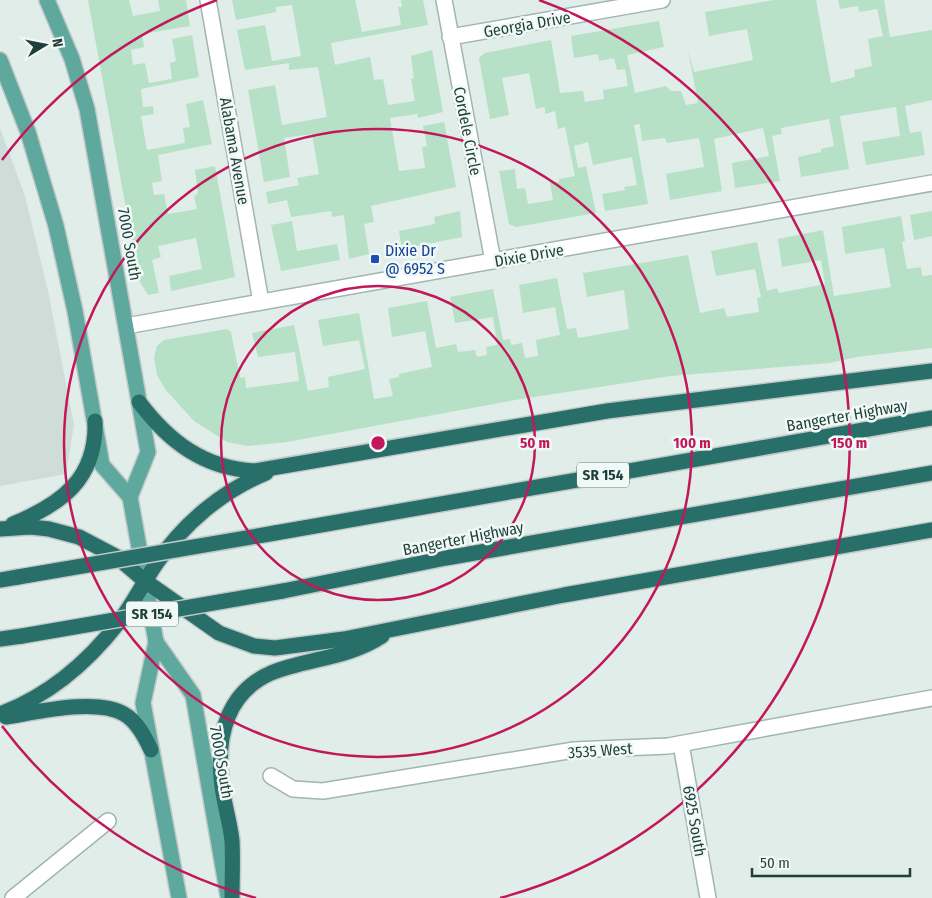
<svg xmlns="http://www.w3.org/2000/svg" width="932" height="898" font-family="'Fira Sans Condensed',sans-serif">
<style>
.built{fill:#ceddd7}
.green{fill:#b6e1c6}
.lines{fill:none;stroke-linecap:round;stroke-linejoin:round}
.minor-casing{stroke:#a2b5b0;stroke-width:18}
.major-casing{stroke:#c0c9c8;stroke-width:18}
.highway-casing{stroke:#c0c9c8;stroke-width:18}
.minor{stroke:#fff;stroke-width:15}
.major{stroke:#5fa89d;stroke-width:15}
.highway{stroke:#276f68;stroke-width:15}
.highway-bridge-casing{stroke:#c0c9c8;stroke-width:18;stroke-linecap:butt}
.highway-bridge{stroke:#276f68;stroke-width:15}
.ring{fill:none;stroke:#c2185b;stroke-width:2.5}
.transit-dot{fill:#1a4fb4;stroke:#f1f9f6;stroke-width:2}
.labels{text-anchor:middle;stroke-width:5;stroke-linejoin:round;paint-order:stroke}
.shield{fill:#f1f9f6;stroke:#5d7772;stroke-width:1}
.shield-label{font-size:15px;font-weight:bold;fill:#1e3f3a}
.street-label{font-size:16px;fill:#1e3f3a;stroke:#f1f9f6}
.transit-label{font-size:16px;fill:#164399;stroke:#f1f9f6;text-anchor:start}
.centre{fill:#c2185b;stroke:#f1f9f6;stroke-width:2.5}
.ring-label{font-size:15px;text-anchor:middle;font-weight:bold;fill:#c2185b;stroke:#f1f9f6;stroke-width:5;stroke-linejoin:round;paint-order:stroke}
</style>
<rect width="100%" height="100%" fill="#e0ede8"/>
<!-- built -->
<polygon class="built" points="0,128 25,196 48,291 74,425 66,474 0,486"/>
<!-- green -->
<g class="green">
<polygon points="88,0 129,0 133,16 160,11 158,0 186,0 190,26 142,34 144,47 131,50 133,65 145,63 149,83 172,79 170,63 176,61 172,39 192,35 199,77 141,89 143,107 153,106 154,114 141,116 147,150 185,143 183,128 190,127 186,104 203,100 212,144 158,155 162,181 152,183 154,195 164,194 168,214 197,209 194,196 198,194 195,170 215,166 235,277 171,291 169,276 202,269 196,238 158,246 161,257 152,260 159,293 148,295 139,280"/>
<polygon points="232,0 355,0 362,32 401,25 398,7 402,7 401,0 423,0 428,25 331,43 335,65 370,57 374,80 383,79 388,105 415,101 411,79 414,78 411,56 432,50 443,112 418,118 417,114 390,118 399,171 425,168 422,147 427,146 423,126 444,122 456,187 371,206 374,222 364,224 369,254 349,259 344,215 332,217 331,211 291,217 287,200 268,204 266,192 299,185 297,178 319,174 312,134 284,138 290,177 264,182 248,90 275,85 282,125 327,117 318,67 289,70 289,63 245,70 237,30 265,25 272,61 301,56 292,5 276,7 276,12 236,20"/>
<polygon points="774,0 816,0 831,83 855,77 854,70 872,66 868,39 883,36 877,9 859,12 858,6 840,9 838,0 884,0 890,37 932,30 932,100 905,106 910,133 921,131 925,155 866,165 862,142 900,136 896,107 840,116 849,169 801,177 798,157 821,152 821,149 834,146 829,119 781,128 782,134 772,136 780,181 735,188 732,163 769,156 763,128 714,139 722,191 670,200 666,174 704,167 699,138 667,143 665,138 642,141 640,124 634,125 648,204 605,211 602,194 625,190 624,187 637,185 632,157 593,165 588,142 574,146 578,168 586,166 596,213 516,227 509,224 499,171 515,169 517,189 525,188 528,204 553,200 550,183 559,182 559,179 575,176 565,127 558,129 555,111 545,114 545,107 536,109 529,73 502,78 509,115 490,119 479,58 485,53 551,40 560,93 583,91 585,102 604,99 603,90 628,86 625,69 617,70 614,58 599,61 598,54 574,58 571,36 659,21 664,47 627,55 635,93 666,86 671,91 681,91 686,105 698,103 688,50 694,72 753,60 747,29 709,36 705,12"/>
<polygon points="460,211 462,237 402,249 399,231 435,224 434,217"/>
<polygon points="932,211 932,236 914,240 910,215"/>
<polygon points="901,216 905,241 902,242 907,269 921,267 922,276 932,275 932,348 857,357 830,363 671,376 515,400 287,442 248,446 227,442 194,421 165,389 157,375 154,357 157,346 164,340 227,329 231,332 240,378 245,377 246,388 299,381 295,352 258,357 252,333 294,325 308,391 329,387 328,377 365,369 359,340 323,346 318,320 359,313 374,399 393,396 389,379 399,377 399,374 432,367 425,331 392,337 388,308 427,301 436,348 456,344 458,352 475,350 477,357 487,355 486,347 497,345 493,317 455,323 450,297 493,289 503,340 510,339 511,345 522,343 525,358 538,356 536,340 560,335 555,307 523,313 519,285 557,278 567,329 576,328 578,338 629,329 624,290 587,297 583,273 688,255 700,313 724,308 727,317 759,312 757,298 761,297 755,269 716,276 711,251 757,242 767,291 777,288 779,293 825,284 821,260 782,267 778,239 823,230 834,296 891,287 884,248 845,254 842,227"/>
<polygon points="292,221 297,251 337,244 340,260 281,271 271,225"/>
</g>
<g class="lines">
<defs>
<g id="minor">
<polyline points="208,0 261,302"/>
<polyline points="444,0 493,261"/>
<polyline points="450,37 662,0"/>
<polyline points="126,326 932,183"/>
<polyline points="681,744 708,898"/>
<polyline points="271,776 293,789 323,791 574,750 668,746 932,698"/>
<polyline points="13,898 108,821"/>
</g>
<g id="major">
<polyline points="47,0 72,59 87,109 148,452 130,497"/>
<polyline points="0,60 28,132 56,226 75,311 102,465 130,497 156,642 143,703 179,898"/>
<polyline points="156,642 193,695 228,896"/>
</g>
<g id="highway">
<path d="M139,402C169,442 204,468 254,471L607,411L932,371"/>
<path d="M13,524C62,504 97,478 95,421"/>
<polyline points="0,529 31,527 49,529 79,537 117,557 145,581 219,633 254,646 275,648 344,639 564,595 932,530"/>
<polyline points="275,533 932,418"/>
<polyline points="0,580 18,577"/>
<polyline points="283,591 446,558 932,473"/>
<polyline points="0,639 22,636"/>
<path d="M0,714C48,696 88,662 119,622C133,604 143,583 156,564C183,524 222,491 266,473"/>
<path d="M6,717C38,712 96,698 124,714C137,721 145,737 151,750"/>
<path d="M232,898C232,879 233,860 232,841C230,820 222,799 221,777C217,734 228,692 271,673C308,658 347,659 382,636"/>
</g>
</defs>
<!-- minor casing -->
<use href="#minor" class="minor-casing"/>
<!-- major casing -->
<use href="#major" class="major-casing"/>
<!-- highway casing -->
<use href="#highway" class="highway-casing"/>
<!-- minor -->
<use href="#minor" class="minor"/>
<!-- major -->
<use href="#major" class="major"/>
<!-- highway -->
<use href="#highway" class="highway"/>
<defs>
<g id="highway-bridge">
<polyline points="18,577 275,533"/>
<polyline points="22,636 283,591"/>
</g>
</defs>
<!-- highway-bridge casing -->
<use href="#highway-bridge" class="highway-bridge-casing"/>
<!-- highway-bridge -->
<use href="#highway-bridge" class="highway-bridge"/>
</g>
<!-- distance rings -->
<g class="ring">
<circle cx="378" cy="443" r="157"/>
<circle cx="378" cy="443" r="314"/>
<path d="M256 898A471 471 0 0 1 2 726M2 160A471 471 0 0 1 217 0M539 0A471 471 0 0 1 500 898"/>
</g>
<!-- markers -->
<rect class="transit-dot" x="370" y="254" width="10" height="10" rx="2.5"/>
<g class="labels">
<!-- shield labels -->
<g class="shield">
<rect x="577" y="462.5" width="52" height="25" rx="4"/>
<rect x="126" y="601.5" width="52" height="25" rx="4"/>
</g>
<g class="shield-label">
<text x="603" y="480">SR 154</text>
<text x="152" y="619">SR 154</text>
</g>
<!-- street labels -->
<g class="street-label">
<text transform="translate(527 24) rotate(-10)" y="6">Georgia Drive</text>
<text transform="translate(468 131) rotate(79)" y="6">Cordele Circle</text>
<text transform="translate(235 151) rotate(80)" y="6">Alabama Avenue</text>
<text transform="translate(130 244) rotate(80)" y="6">7000 South</text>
<text transform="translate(529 255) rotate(-10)" y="6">Dixie Drive</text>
<text transform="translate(847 415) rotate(-10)" y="6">Bangerter Highway</text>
<text transform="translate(463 538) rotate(-11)" y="6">Bangerter Highway</text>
<text transform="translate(600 750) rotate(-4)" y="6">3535 West</text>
<text transform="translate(222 762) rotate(80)" y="6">7000 South</text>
<text transform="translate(695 821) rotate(80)" y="6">6925 South</text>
</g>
<!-- transit labels -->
<g class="transit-label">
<text x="385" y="256">Dixie Dr<tspan x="385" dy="18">@ 6952 S</tspan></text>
</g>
</g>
<circle cx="378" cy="443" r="8" class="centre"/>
<g class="ring-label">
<text x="535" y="448">50 m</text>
<text x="692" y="448">100 m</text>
<text x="849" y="448">150 m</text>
</g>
<!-- north arrow -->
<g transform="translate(45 45) rotate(80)" stroke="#f1f9f6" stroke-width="4" paint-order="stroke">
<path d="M0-4L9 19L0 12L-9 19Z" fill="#1e3f3a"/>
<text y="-8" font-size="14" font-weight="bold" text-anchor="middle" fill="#1e3f3a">N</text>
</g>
<!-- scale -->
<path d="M752 868v8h158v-8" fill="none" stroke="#1e3f3a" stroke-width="2.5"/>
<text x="760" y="868" font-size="15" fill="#1e3f3a" stroke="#f1f9f6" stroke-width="4" paint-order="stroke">50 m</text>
</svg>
